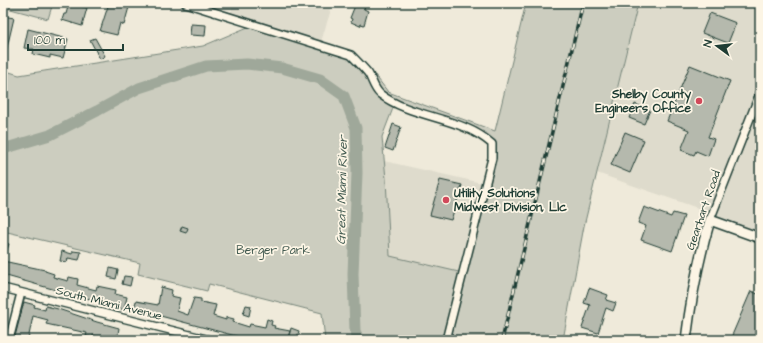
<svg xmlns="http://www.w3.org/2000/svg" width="763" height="343" font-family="'Architects Daughter',sans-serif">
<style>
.built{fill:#dedbcc}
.green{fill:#cccdbf;stroke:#76857a;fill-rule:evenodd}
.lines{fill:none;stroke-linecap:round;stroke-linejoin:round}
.river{stroke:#9fa89a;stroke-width:11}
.building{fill:#b5b9ad;stroke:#1f3d34}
.street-casing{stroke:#1f3d34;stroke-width:10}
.secondary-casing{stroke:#1f3d34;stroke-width:12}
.street{stroke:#fcf5e5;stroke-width:7}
.secondary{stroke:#fcf5e5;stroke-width:9}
.rail-casing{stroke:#1f3d34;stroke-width:3.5}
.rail{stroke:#fcf5e5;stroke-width:2;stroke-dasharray:6;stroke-linecap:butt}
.poi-dot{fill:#d1495b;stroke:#fcf5e5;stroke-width:1.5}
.labels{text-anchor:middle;stroke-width:3.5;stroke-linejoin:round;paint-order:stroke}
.poi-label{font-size:12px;font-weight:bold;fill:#1f3d34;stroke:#fcf5e5;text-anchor:end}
.street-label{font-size:12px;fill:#1f3d34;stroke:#fcf5e5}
.park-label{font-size:12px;fill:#425a50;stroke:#fcf5e5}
.water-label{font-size:13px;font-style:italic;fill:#455d53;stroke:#fcf5e5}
</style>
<rect width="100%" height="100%" fill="#efeada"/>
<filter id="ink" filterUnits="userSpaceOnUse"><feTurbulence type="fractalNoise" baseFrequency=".025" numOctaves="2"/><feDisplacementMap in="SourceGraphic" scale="8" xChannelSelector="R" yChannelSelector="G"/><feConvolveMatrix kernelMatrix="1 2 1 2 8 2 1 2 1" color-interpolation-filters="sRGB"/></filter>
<g filter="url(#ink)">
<!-- built -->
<g class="built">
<polygon points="234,3 333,3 320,45 229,17"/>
<polygon points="638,3 760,3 760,238 710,220 712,213 597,173"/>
<polygon points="384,161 486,184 463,273 390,257"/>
</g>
<!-- green -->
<g class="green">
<polygon points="3,3 53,3 48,19 3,7"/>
<path d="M526,3H638L584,226L563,340H325L322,313L209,284L207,291L138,274L140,263L3,231V70L19,75L203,46L255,24L351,55L372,81L375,75L388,92L495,131ZM395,103L483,136L492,144L463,273L390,256L386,179L382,137Z"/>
</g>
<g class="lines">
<!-- river -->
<polyline class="river" points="3,149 50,135 97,111 139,88 206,66 247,64 282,68 320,79 344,96 356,128 357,173 353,274 355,331 359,340"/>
</g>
<!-- building -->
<g class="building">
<polygon points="69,3 87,8 82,26 62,20 64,14 66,14"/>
<polygon points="109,3 129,7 124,25 120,23 117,35 100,31"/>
<polygon points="356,3 366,3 364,9 368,11 364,25 361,24 360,26 351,22 352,19 350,18"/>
<polygon points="710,13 736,23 728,43 702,33"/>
<polygon points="3,16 14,18 5,56 3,56"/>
<polygon points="191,24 206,25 205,36 190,35"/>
<polygon points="28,29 68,39 63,58 50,55 50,58 33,54 34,49 24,48"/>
<polygon points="95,38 105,56 100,59 90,40"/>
<polygon points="690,65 730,81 708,137 714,139 708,156 696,151 694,155 681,150 689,130 667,121"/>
<polygon points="635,104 650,110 644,124 629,118"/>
<polygon points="393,124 401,127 393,151 385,148"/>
<polygon points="625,132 644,140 630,173 611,165"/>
<polygon points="440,180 462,185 451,220 430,215"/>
<polygon points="644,207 671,217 673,213 684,216 672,251 641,240 646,226 638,223"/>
<polygon points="182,226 188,228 186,233 180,231"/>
<polygon points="3,242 9,244 7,250 3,249"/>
<polygon points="62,251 72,254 73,251 81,252 79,260 68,258 67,262 60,261"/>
<polygon points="3,261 45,270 45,271 54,274 53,277 68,281 69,277 78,279 77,285 96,290 97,286 116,290 115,294 127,297 124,310 116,307 117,305 77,296 3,275"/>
<polygon points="110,268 118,270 116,279 108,277"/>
<polygon points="124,276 132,277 130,286 122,284"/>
<polygon points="161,287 172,290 171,296 180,298 177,311 188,315 194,298 201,299 201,302 216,305 213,316 226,320 226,317 234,319 233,322 249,327 250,324 265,327 267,319 272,321 271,325 275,326 274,328 290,331 287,340 251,340 134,309 136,301 158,305"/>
<polygon points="589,288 608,295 606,300 616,303 613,311 606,308 598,333 582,328 590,305 584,303"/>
<polygon points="751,291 760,295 760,340 730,340"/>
<polygon points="24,302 35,305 34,307 45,310 46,306 58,309 97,322 119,328 117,340 106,340 93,335 93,338 86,336 87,333 46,324 48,320 33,316 28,340 14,340"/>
<polygon points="246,305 251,306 249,316 243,314"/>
<polygon points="291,328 299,331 297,338 289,336"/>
</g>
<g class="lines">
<defs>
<g id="street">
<path d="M185,3L351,55C357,61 363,67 368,73C372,79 374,89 380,94C413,119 461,116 492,144V158L446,340"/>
<polyline points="710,220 760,93"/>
<polyline points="3,288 210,340"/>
<polyline points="9,340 21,293"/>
</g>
<path id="secondary" d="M686,340C691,299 698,260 710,220L760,238"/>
</defs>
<!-- street casing -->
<use href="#street" class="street-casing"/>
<!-- secondary casing -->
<use href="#secondary" class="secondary-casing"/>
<!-- street -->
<use href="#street" class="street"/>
<!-- secondary -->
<use href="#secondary" class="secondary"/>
<defs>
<polyline id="rail" points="502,340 583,3"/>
</defs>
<!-- rail casing -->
<use href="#rail" class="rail-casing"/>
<!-- rail -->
<use href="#rail" class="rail"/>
</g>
</g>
<!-- markers -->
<g class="poi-dot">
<circle cx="699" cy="101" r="4"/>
<circle cx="446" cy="200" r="4"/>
</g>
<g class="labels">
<!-- poi labels -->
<g class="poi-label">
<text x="691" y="98">Shelby County<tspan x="691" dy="14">Engineers Office</tspan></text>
<text x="454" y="197" text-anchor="start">Utility Solutions<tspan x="454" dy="14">Midwest Division, Llc</tspan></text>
</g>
<!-- street labels -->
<g class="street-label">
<text transform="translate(703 210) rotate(-71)" y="4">Gearhart Road</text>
<text transform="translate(109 303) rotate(14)" y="4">South Miami Avenue</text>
</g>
<!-- park labels -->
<g class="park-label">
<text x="273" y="254">Berger Park</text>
</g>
<!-- water labels -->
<g class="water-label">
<text transform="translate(341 190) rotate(-89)" y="5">Great Miami River</text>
</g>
</g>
<!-- margin -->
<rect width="763" height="343" fill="none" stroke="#fcf5e5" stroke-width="16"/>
<rect x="8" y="8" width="747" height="327" fill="none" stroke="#1f3d34" stroke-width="1.5" filter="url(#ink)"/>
<!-- north arrow -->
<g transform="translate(717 46) rotate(285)" stroke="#fcf5e5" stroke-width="3" paint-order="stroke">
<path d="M0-3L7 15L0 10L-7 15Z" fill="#1f3d34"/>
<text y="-6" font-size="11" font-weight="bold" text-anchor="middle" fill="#1f3d34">N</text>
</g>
<!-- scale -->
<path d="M28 44v6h95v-6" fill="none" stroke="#1f3d34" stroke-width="2"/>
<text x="34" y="44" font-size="12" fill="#1f3d34" stroke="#fcf5e5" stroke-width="3" paint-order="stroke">100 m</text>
</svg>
